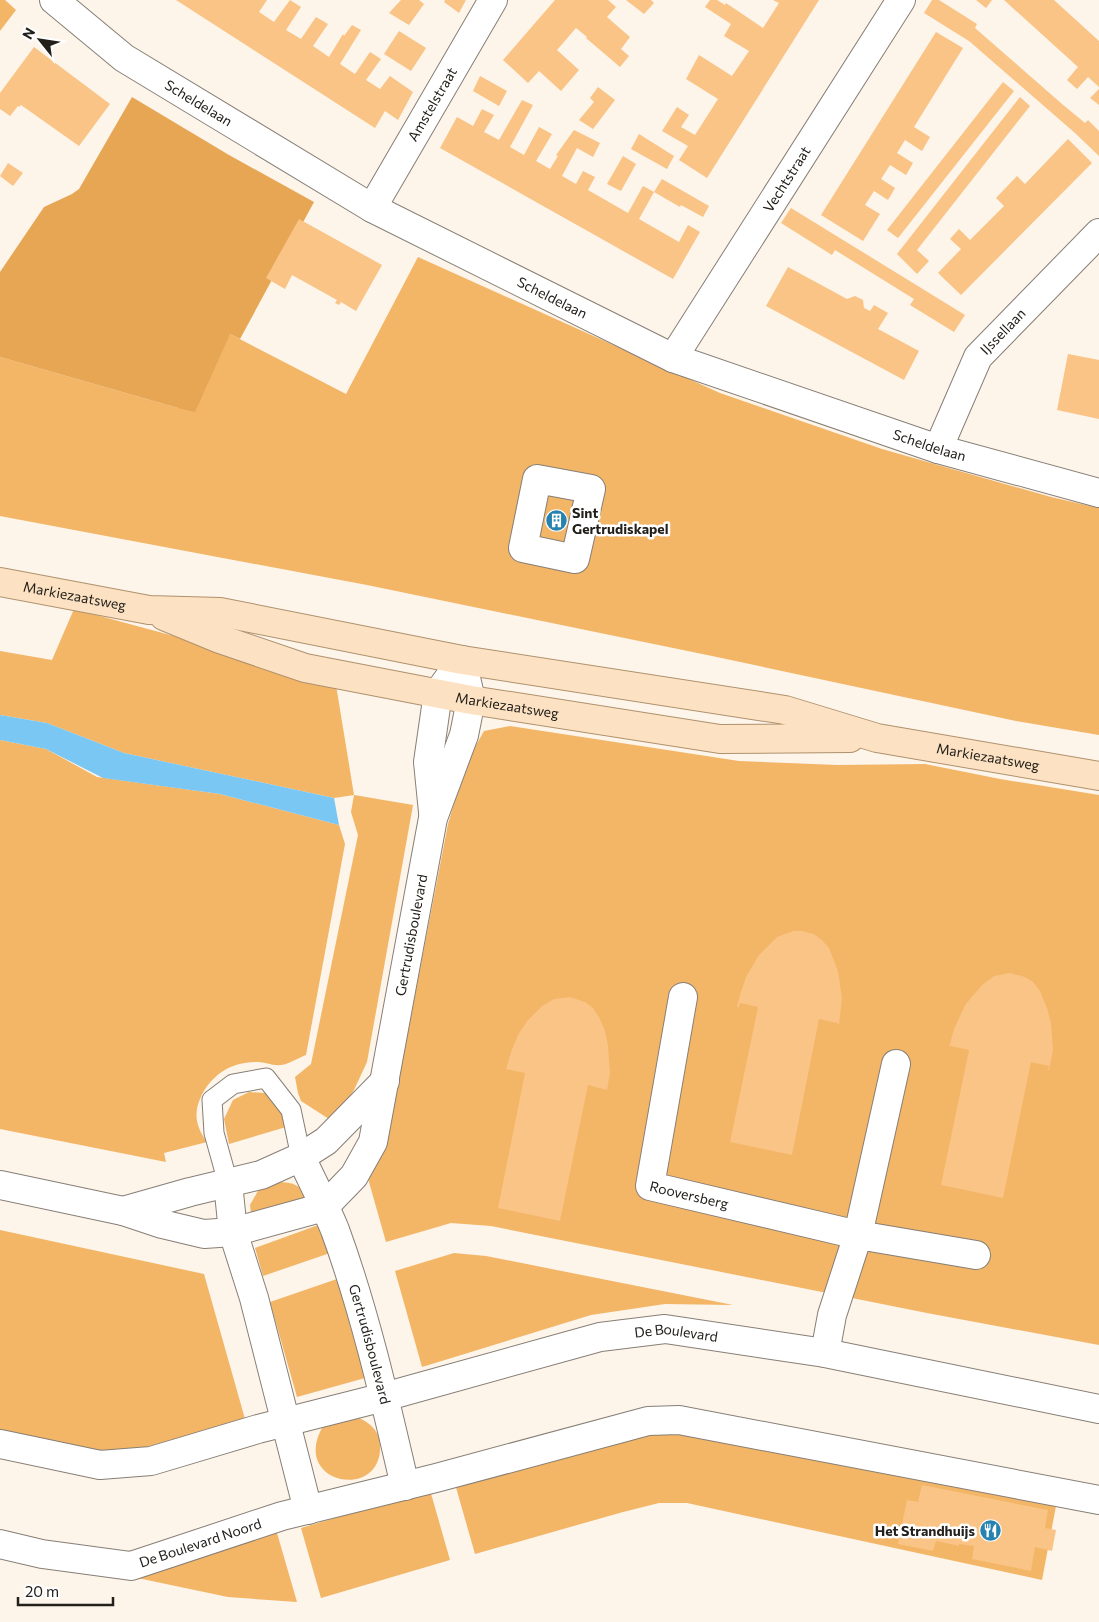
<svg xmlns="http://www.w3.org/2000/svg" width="1099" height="1622" font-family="Commissioner,sans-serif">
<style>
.green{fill:#f3b566}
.forest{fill:#e6a654}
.water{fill:#7ac7f4}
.building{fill:#f9c485}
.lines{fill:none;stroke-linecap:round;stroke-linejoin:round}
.service-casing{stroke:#877f76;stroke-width:21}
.pedestrian-casing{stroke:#877f76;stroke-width:30}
.minor-casing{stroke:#877f76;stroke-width:30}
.tertiary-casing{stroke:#877f76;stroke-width:30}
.primary-casing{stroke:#af916d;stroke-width:30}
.service{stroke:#fff;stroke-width:19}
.pedestrian{stroke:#fff;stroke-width:28}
.minor{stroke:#fff;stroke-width:28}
.tertiary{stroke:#fff;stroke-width:28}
.primary{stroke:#fce2c2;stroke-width:28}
.labels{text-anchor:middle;stroke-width:5;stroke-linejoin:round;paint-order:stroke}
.street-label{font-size:14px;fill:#23201c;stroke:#fff}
.poi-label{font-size:14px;font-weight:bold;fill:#23201c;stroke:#fff;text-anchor:start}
</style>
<rect width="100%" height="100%" fill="#fdf4ea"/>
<!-- green -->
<g class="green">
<polygon points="0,0 5,0 16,10 0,31"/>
<polygon points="418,257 720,393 882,449 1051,497 1099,508 1099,735 1016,721 712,656 367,585 0,516 0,357 178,408 230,334 346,394"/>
<polygon points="74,609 196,642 336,685 354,795 413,805 367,1062 354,1090 342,1109 329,1119 301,1101 298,1093 295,1077 311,1064 358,835 351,812 354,795 334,798 124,753 47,723 0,715 0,651 52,660"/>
<polygon points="510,726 739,761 837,765 925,764 1000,779 1099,795 1099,1345 927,1313 491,1226 451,1223 386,1242 367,1175 383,1148 390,1125 448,824 466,763 484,731"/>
<path d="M0,740L46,749L97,777L220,794L339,825L345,844L306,1055C298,1058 289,1064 281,1065C273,1066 265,1062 258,1062C232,1061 210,1075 200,1099C193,1115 197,1128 207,1142L164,1153L166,1162L0,1129Z"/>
<polygon points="249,1092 265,1093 279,1104 286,1127 229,1144 224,1119 233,1100"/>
<path d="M276,1182C295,1182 301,1185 310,1202L252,1222L250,1205L259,1189Z"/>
<polygon points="321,1224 330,1253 263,1276 255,1248"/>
<polygon points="0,1230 204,1274 245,1419 125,1453 102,1452 0,1431"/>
<polygon points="454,1253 486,1256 733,1305 665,1304 591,1315 422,1367 395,1271"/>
<polygon points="337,1279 365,1378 297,1397 270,1302"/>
<path d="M353,1416C367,1420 379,1429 380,1444C384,1502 289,1485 323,1426Z"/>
<polygon points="695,1430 1056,1506 1042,1580 687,1503 659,1503 623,1512 475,1554 455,1484 650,1431"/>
<polygon points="430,1490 450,1560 321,1598 301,1528"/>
<polygon points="277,1533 297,1602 228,1597 85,1567 193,1556"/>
</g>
<!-- forest -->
<polygon class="forest" points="132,97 229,155 314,202 240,339 230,334 195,412 178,408 0,357 0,272 44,207 72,194 79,189"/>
<!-- water -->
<polygon class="water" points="0,715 47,723 124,753 334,798 339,825 220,794 103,778 46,749 0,740"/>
<!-- building -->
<g class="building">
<polygon points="176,0 267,0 259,12 274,22 290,0 301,7 286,30 301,39 316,17 328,24 313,46 329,57 343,34 344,36 352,25 361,30 340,64 355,74 370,52 381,59 366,80 380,89 390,76 413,92 398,120 385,111 375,128"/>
<polygon points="401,0 419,0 424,4 409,25 389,13"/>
<polygon points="445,0 466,0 459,13 444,2"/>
<polygon points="555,0 608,0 616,7 607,17 630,37 621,49 629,56 620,67 586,38 587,37 576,28 557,50 579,70 561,91 539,71 528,83 503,60"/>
<polygon points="626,0 651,0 654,3 644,14"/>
<polygon points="710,0 717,0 725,5 726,3 763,28 779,3 773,0 819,0 707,178 679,160 688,146 662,131 677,107 689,115 681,127 695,135 718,99 686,79 699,55 732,76 749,51 724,36 731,24 705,7"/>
<polygon points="932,0 939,0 977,24 975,28 1062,104 1085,123 1088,120 1099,131 1099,156 1075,133 969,41 924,13"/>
<polygon points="976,0 992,0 986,8"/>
<polygon points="1004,0 1054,0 1099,41 1099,87 1088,77 1077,89 1067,80 1078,67"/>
<polygon points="399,31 426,48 411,71 384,54"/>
<polygon points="936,32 963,48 914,127 930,137 922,151 905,140 897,153 913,163 906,175 890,165 881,179 895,188 888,200 874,191 865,205 880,214 863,241 821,215"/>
<polygon points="34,47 110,104 79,146 21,105 19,107 18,106 10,116 0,109 0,93"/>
<polygon points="480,76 507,91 499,106 473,91"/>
<polygon points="1003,82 1014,91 898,238 887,230"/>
<polygon points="598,87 615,100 593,129 579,120 594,102 590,98"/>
<polygon points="1099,89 1099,105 1090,98"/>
<polygon points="1020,97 1030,106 917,250 929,261 917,274 897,254"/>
<polygon points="522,100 533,105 510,147 524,155 539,127 552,134 536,161 550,169 558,156 556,155 574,130 600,143 593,157 577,148 562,176 576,184 583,171 595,177 588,190 628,213 643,186 654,192 639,219 679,242 688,225 700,232 673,279 440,148 457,117 473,126 482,109 494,115 484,132 499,140"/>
<polygon points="639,134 674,156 667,169 631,149"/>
<polygon points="1068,139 1092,163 961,295 938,273 961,249 950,239 959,229 970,240 1004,206 996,198 1017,176 1025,184"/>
<polygon points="623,156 636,164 621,191 607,184"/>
<polygon points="8,163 23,173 13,186 0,176"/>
<polygon points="662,179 709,206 703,217 681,205 680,207 654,192"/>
<polygon points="791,208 965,315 954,332 910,305 914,299 835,250 832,255 781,223"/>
<polygon points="299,219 382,265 356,311 341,302 339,305 335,303 337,300 292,275 285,289 266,278"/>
<polygon points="788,267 847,299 855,296 863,300 864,308 870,311 874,305 888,313 878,329 919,351 904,380 766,306"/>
<polygon points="1068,354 1099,360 1099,419 1057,410"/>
<circle cx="556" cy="521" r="10"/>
<polygon points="793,931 802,931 814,934 822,940 829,948 838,971 842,998 839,1025 837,1023 819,1019 792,1155 730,1142 758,1007 740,1003 739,1007 737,1007 740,995 746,977 759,955 777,937"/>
<polygon points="1010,973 1025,977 1033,982 1040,991 1047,1008 1051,1023 1053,1050 1049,1070 1048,1070 1049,1066 1031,1062 1003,1198 941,1185 969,1050 951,1046 949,1047 954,1029 965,1005 982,985 994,976"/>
<polygon points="570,997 585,1002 593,1008 599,1017 605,1031 608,1046 610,1073 607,1090 588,1085 560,1221 498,1208 525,1073 506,1069 511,1052 518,1035 527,1021 542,1006 554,999"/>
<polygon points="922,1485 1048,1510 1045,1528 1056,1530 1052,1551 1035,1547 1031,1571 972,1559 974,1546 959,1544 959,1546 936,1541 933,1551 898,1544 907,1500 918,1502"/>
</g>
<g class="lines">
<defs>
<polyline id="service" points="228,1183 214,1133 212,1100 233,1084 266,1078 291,1110 301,1157"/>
<polygon id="pedestrian" points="537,479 591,489 575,559 523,548"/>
<g id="minor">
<path id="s1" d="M54,0L124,58L372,208L673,358L938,449L1099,493"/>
<path id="s2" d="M372,208L493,0"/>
<path id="s3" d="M673,358L901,0"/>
<path id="s4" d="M938,449L978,357L1099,233"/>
<path id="s5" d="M683,997L650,1186L858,1235L896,1064"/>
<path id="s6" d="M301,1157C312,1181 325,1205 335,1230C365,1312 385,1400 405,1486"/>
<polyline points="228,1183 233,1232 254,1298 308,1510"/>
<polyline points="825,1353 832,1315 858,1235 976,1255"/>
<path id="s7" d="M0,1444L100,1465L151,1461L258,1429L384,1397L600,1337L665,1329L825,1353L1099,1409"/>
<path id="s8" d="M0,1544L42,1554L131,1566L282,1516L436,1478L648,1421L679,1420L1099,1500"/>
</g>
<g id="tertiary">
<polyline points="433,812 428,762 438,693 451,675"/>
<path id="s9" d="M0,1185L123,1211L162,1224L204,1234L233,1232L324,1207L354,1176L373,1142L433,818L464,735L471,700L462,660"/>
<polyline points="123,1211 190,1192 261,1175 301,1157 326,1141 385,1081"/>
</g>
<g id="primary">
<path id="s10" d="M0,582L149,610L220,612L462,660L785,710L877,738L1099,776"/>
<path id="s11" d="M164,616L220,639L305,668L471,700L720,739L850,738"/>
</g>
</defs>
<!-- service casing -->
<use href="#service" class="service-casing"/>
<!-- pedestrian casing -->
<use href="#pedestrian" class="pedestrian-casing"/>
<!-- minor casing -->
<use href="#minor" class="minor-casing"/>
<!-- tertiary casing -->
<use href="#tertiary" class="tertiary-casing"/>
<!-- primary casing -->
<use href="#primary" class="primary-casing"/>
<!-- service -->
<use href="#service" class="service"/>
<!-- pedestrian -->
<use href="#pedestrian" class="pedestrian"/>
<!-- minor -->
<use href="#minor" class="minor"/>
<!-- tertiary -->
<use href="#tertiary" class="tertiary"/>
<!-- primary -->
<use href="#primary" class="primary"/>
</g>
<!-- icons -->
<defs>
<symbol id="building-disc" viewBox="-11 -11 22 22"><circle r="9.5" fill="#2882b0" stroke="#fff"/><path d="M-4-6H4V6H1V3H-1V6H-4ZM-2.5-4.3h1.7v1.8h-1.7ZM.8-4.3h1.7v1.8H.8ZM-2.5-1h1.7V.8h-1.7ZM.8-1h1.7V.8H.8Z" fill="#fff"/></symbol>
<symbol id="restaurant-disc" viewBox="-11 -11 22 22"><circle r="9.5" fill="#2882b0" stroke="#fff"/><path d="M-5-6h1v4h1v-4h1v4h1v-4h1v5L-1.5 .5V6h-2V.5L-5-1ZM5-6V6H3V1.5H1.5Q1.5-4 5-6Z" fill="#fff"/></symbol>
</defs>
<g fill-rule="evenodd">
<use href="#building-disc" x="544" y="508" width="25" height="25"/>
<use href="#restaurant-disc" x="978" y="1518" width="25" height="25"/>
</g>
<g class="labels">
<!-- street labels -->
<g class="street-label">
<text dy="5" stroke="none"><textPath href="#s1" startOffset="178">Scheldelaan</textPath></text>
<text dy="5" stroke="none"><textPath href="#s2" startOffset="120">Amstelstraat</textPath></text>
<text dy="5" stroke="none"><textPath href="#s3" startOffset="212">Vechtstraat</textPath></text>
<text dy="5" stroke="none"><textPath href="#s1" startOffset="582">Scheldelaan</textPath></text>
<text dy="5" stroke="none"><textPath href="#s4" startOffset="136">IJssellaan</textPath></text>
<text dy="5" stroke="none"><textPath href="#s1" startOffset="988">Scheldelaan</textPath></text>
<text dy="5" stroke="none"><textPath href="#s10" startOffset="76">Markiezaatsweg</textPath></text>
<text dy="5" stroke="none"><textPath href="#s11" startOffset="356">Markiezaatsweg</textPath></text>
<text dy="5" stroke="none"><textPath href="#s10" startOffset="1005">Markiezaatsweg</textPath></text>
<text dy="5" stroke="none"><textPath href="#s9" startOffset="626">Gertrudisboulevard</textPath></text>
<text dy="5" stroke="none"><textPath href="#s5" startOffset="232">Rooversberg</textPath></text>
<text dy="5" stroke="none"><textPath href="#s7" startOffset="696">De Boulevard</textPath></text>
<text dy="5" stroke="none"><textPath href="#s6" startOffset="200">Gertrudisboulevard</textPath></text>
<text dy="5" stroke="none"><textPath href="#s8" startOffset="206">De Boulevard Noord</textPath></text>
</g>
<!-- poi labels -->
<g class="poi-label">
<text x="572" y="518">Sint<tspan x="572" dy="16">Gertrudiskapel</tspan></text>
<text x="975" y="1536" text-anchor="end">Het Strandhuijs</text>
</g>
</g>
<!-- north arrow -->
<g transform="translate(40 40) rotate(300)" stroke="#ffffff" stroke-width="4" paint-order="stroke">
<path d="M0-4L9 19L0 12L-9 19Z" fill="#23201c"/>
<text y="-8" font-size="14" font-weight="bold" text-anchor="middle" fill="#23201c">N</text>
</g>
<!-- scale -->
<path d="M18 1597v8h95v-8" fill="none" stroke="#23201c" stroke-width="2.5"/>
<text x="25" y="1597" font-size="15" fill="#23201c" stroke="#ffffff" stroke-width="4" paint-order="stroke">20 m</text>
</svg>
